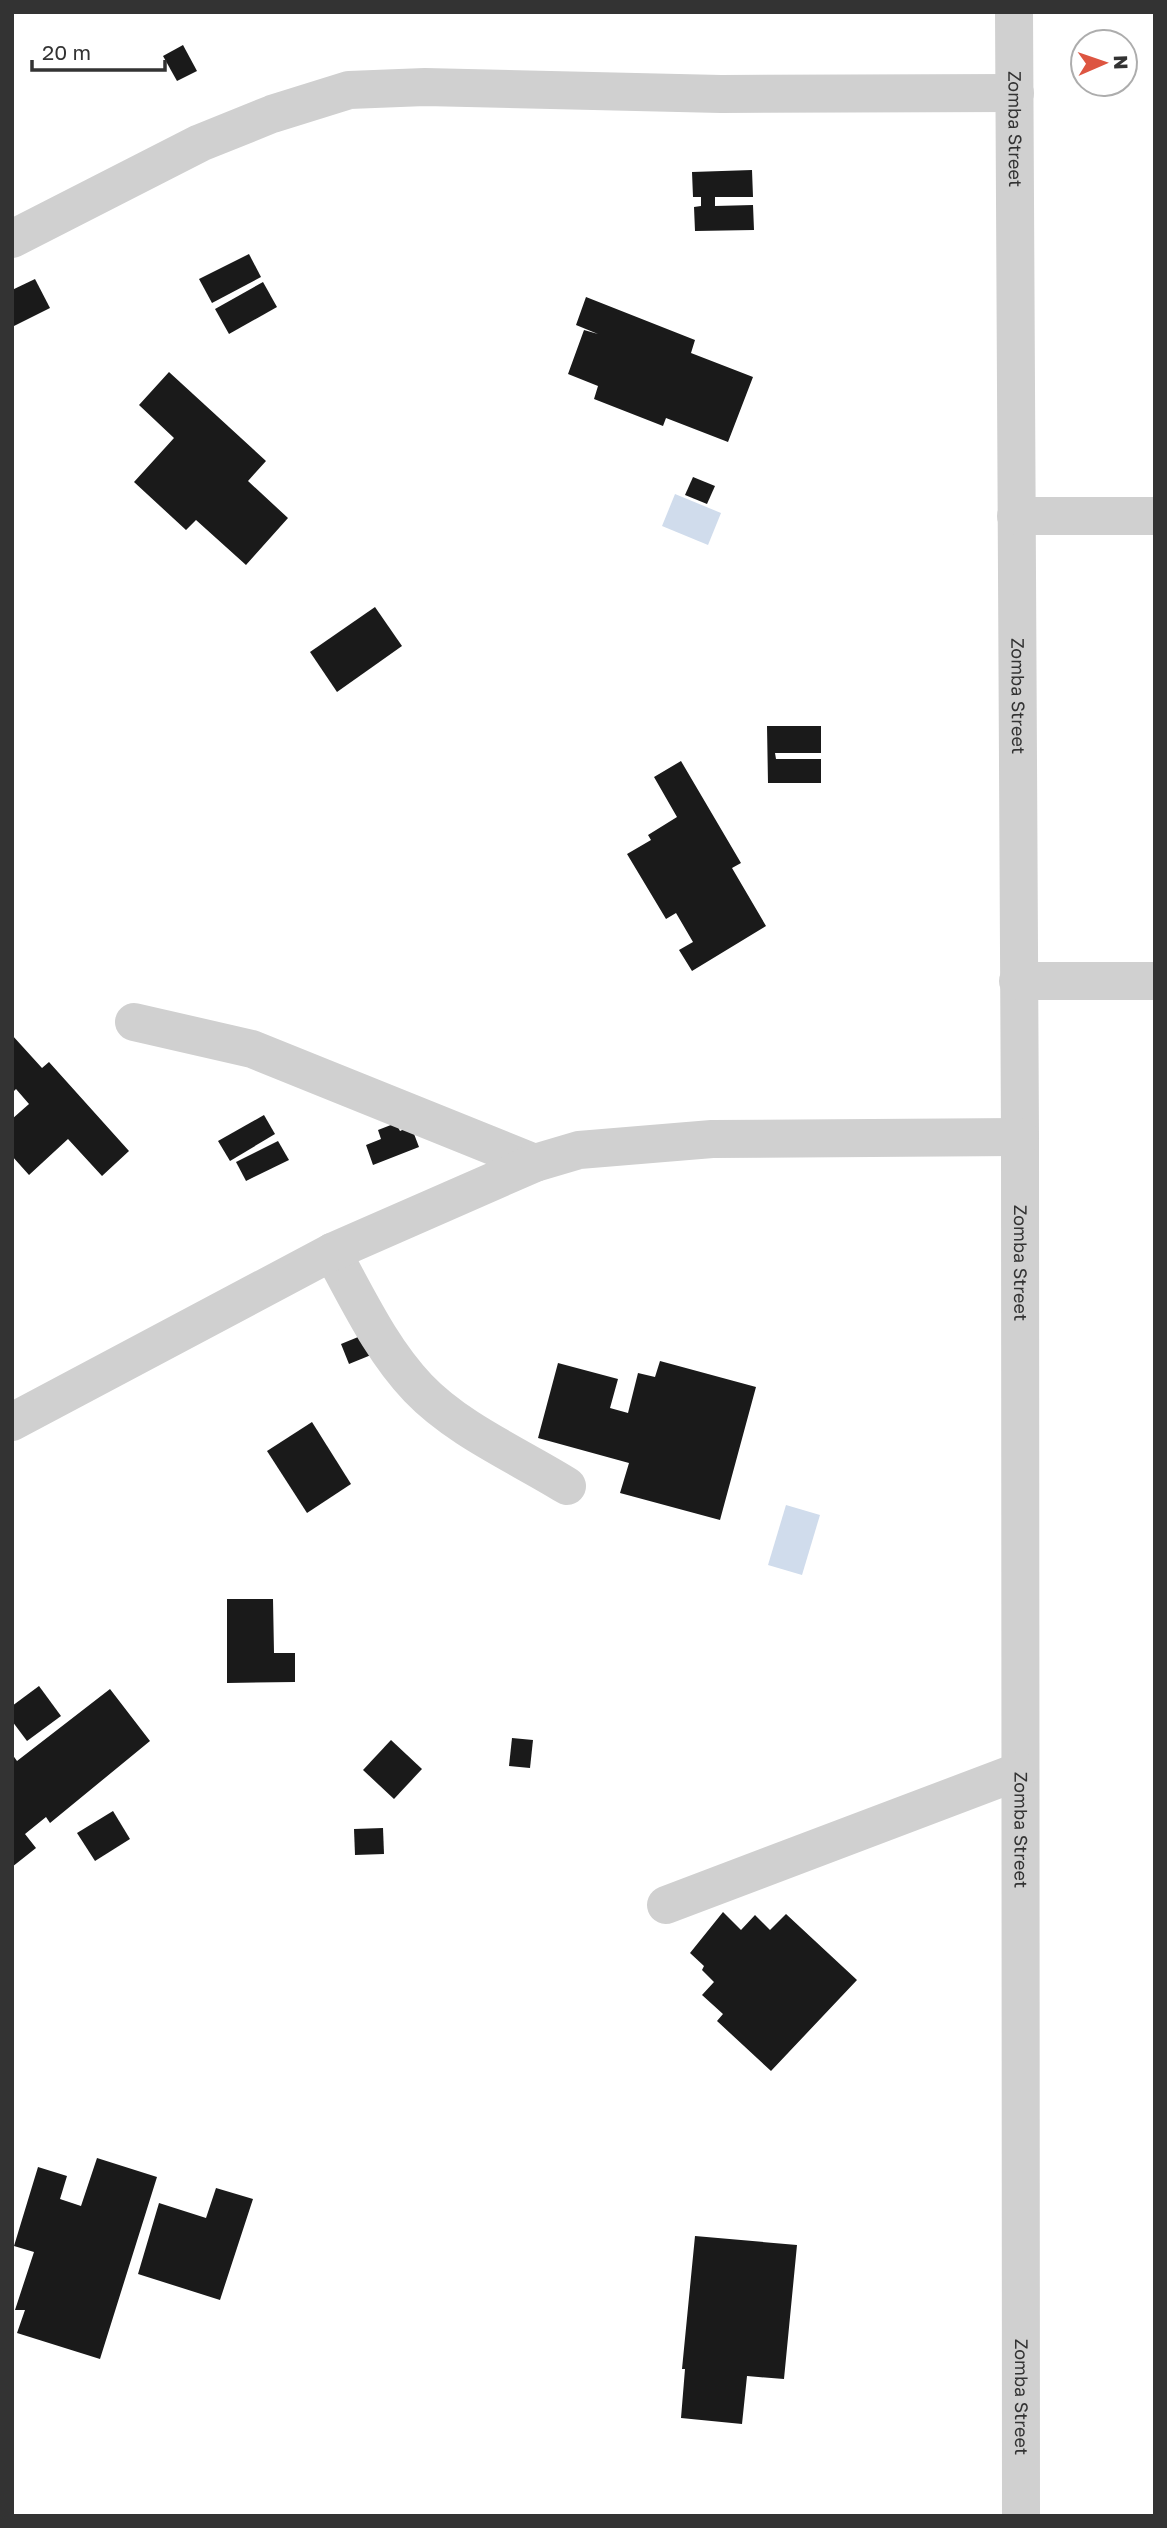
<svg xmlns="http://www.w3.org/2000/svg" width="1167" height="2528" font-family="'Golos Text',sans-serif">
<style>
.water{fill:#d0dcec}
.building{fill:#1a1a1a}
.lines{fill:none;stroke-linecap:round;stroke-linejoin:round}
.minor{stroke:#d0d0d0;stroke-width:38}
.labels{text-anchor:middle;stroke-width:7;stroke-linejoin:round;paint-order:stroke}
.street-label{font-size:18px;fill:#333;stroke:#fff}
</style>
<rect width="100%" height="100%" fill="#fff"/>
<!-- water -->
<g class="water">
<polygon points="675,494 721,513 708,545 662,526"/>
<polygon points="786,1505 820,1515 802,1575 768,1565"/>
</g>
<!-- building -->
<g class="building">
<polygon points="183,45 197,71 177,81 163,56"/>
<polygon points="752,170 753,197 715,197 715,206 753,205 754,230 695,231 694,207 701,206 701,197 693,197 692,172"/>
<polygon points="249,254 261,277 212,303 199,279"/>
<polygon points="35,279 50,308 12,327 12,290"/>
<polygon points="263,282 277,307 229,334 215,309"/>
<polygon points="586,297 695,340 691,353 753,377 728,442 666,418 663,426 594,399 598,386 568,374 584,330 598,334 576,325"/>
<polygon points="169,372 266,461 248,481 288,518 246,565 196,520 186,530 134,482 174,438 139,405"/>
<polygon points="693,477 715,486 707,504 685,495"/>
<polygon points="375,607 402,646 337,692 310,652"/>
<polygon points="767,726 821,726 821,753 775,753 776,759 821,759 821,783 768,783"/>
<polygon points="681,761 741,863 732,868 766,926 692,971 679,950 693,942 676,913 666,919 627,854 651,840 648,835 677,817 654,777"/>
<polygon points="12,1035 42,1068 49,1062 129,1151 102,1176 68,1139 29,1175 12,1156 12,1119 29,1104 16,1089 12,1093"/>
<polygon points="264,1115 275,1134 230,1161 218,1141"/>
<polygon points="396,1123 400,1131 411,1126 419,1147 373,1165 366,1145 381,1139 378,1130"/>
<polygon points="278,1141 289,1160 246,1181 236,1162"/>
<polygon points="363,1335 371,1355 349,1364 341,1344"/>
<polygon points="660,1361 756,1387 720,1520 620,1493 629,1463 538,1438 558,1363 618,1379 610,1408 628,1413 638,1373 655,1377"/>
<polygon points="312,1422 351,1484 307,1513 267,1451"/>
<polygon points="227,1599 273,1599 274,1653 295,1653 295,1682 227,1683"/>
<polygon points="39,1686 61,1716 27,1741 12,1721 12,1706"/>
<polygon points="110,1689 150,1741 50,1823 46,1817 25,1834 36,1848 12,1867 12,1754 17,1761"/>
<polygon points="512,1738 533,1740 530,1768 509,1766"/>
<polygon points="391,1740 422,1769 394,1799 363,1770"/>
<polygon points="113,1811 130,1839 95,1861 77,1833"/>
<polygon points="383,1828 384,1854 355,1855 354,1829"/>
<polygon points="723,1912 741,1930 755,1915 770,1930 786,1914 857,1980 771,2071 717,2021 723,2014 702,1995 714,1982 702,1970 704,1966 690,1953"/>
<polygon points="97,2158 157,2177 100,2359 17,2333 25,2310 15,2310 34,2252 14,2246 38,2167 67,2176 60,2199 81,2206"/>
<polygon points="216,2188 253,2199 220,2300 138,2274 159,2203 206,2218"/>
<polygon points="695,2236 797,2245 784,2379 747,2376 742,2424 681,2418 685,2369 682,2369"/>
</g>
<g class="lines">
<!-- minor -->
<g class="minor">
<path id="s1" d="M1014,12L1020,1137L1021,2516"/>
<polyline points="12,239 200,143 272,114 349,90 425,87 721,94 1015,93"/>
<polyline points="1016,516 1155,516"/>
<polyline points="1018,981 1155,981"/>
<polyline points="134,1022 252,1049 535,1163"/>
<path d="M332,1252C358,1299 381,1349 418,1388C458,1430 519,1456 567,1486"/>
<polyline points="12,1422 332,1252 535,1163 579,1150 712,1139 1020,1137"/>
<polyline points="666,1905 1020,1771"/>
</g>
</g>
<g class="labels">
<!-- street labels -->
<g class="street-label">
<text dy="6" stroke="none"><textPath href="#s1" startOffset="117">Zomba Street</textPath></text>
<text dy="6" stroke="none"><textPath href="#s1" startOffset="684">Zomba Street</textPath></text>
<text dy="6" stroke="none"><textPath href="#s1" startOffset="1251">Zomba Street</textPath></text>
<text dy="6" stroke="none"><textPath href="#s1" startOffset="1818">Zomba Street</textPath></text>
<text dy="6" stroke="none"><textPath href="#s1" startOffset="2385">Zomba Street</textPath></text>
</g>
</g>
<!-- border -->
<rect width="1167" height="2528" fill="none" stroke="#333333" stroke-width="28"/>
<!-- north arrow -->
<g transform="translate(1104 63) rotate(88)"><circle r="33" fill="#ffffff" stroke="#adadad" stroke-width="2"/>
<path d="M0-5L12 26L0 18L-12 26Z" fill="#dd5541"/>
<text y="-10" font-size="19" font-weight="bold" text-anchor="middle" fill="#333333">N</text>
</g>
<!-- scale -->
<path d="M32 60v10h133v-10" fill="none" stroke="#333333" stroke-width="3.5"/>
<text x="42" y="60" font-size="21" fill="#333333" stroke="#ffffff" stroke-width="5" paint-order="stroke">20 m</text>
</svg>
